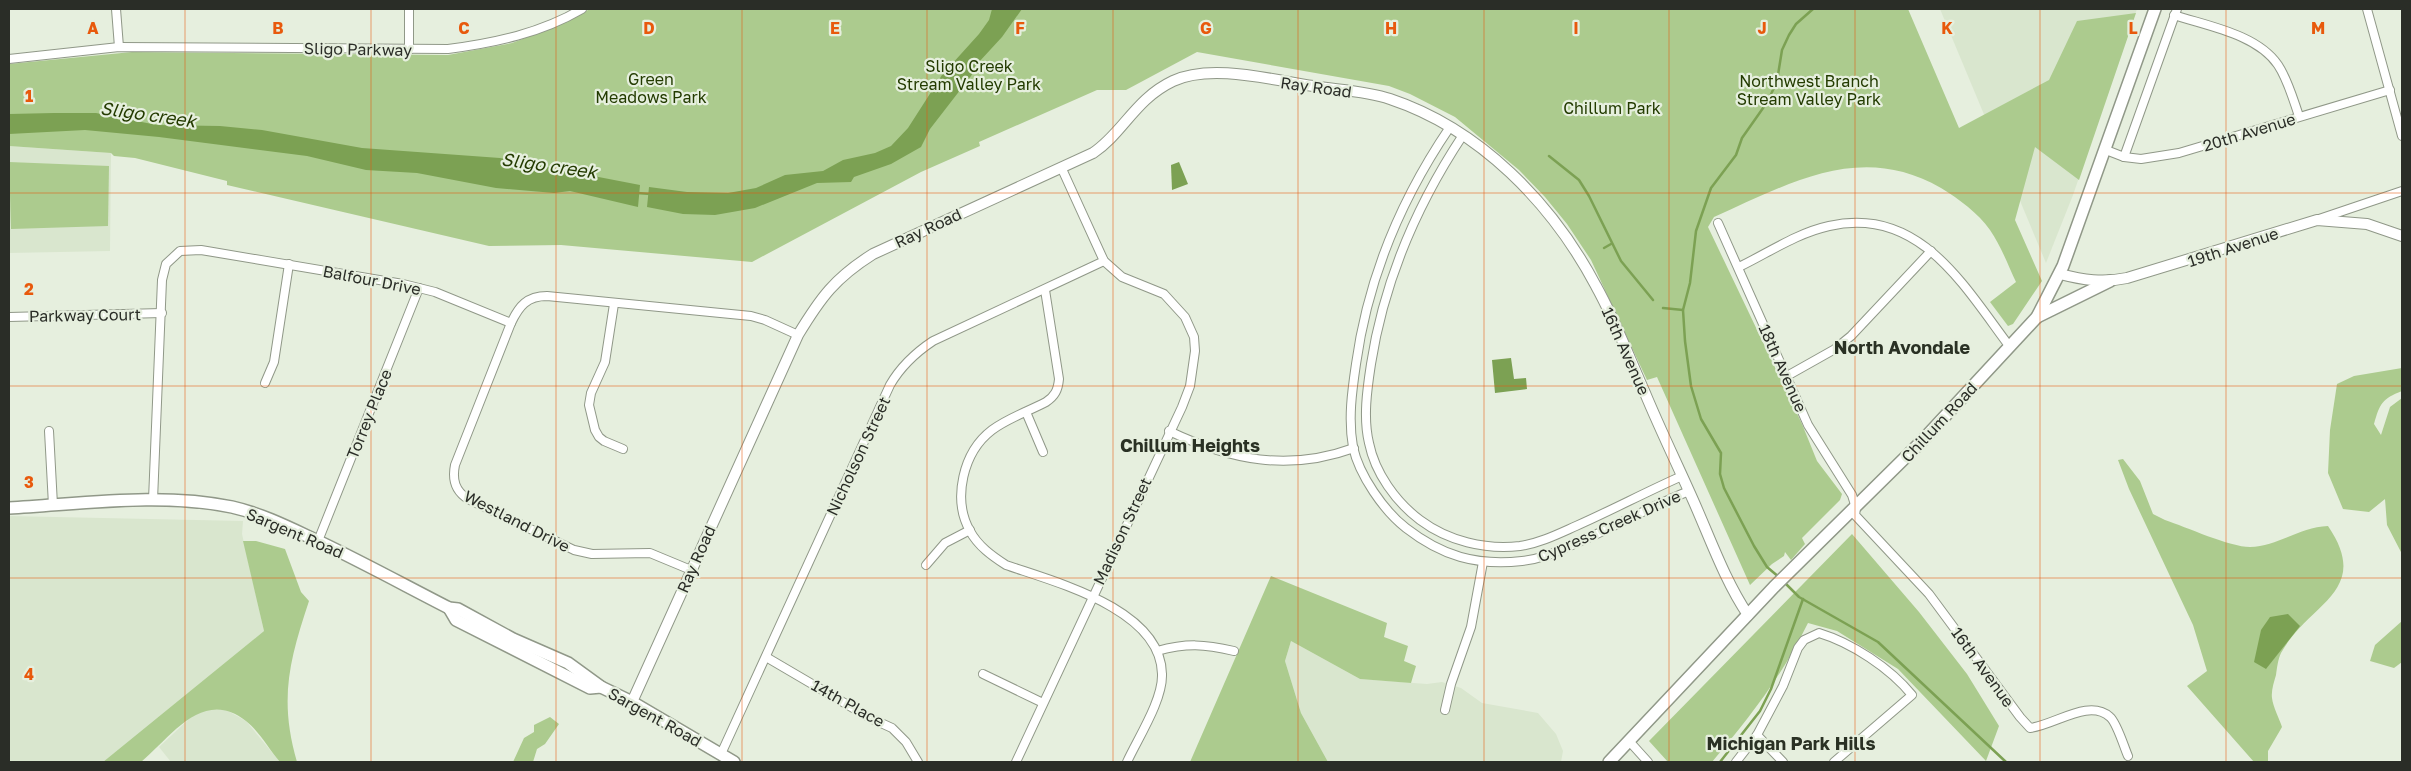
<svg xmlns="http://www.w3.org/2000/svg" width="2411" height="771" font-family="'Golos Text',sans-serif">
<style>
.built{fill:#d9e6ce}
.green{fill:#accb8e}
.water{fill:#7ca153}
.lines{fill:none;stroke-linecap:round;stroke-linejoin:round}
.stream{stroke:#7ca153;stroke-width:2.5}
.minor-casing{stroke:#909888;stroke-width:10}
.tertiary-casing{stroke:#909888;stroke-width:12}
.secondary-casing{stroke:#909888;stroke-width:14}
.minor{stroke:#fff;stroke-width:8}
.tertiary{stroke:#fff;stroke-width:10}
.secondary{stroke:#fff;stroke-width:11}
.grid{fill:none;stroke:#e8590c;stroke-width:1;stroke-opacity:0.55}
.labels{text-anchor:middle;stroke-width:4.5;stroke-linejoin:round;paint-order:stroke}
.street-label{font-size:16px;fill:#2a2d27;stroke:#e6efde}
.park-label{font-size:16px;fill:#233b00;stroke:#e6efde}
.water-label{font-size:18px;font-style:italic;fill:#243b00;stroke:#e6efde}
.neighbourhood-label{font-size:18px;font-weight:bold;fill:#2a3124;stroke:#e6efde}
.grid-label{font-size:16px;text-anchor:middle;font-weight:bold;fill:#e8590c;stroke:#e6efde;stroke-width:4.5;stroke-linejoin:round;paint-order:stroke}
</style>
<rect width="100%" height="100%" fill="#e6efde"/>
<!-- built -->
<g class="built">
<polygon points="1940,9 2137,9 2073,195 2046,263"/>
<polygon points="9,146 111,153 110,251 9,253"/>
<polygon points="9,516 243,521 242,534 264,631 103,762 9,762"/>
<polygon points="1291,641 1360,679 1427,684 1442,682 1461,688 1482,703 1538,713 1556,734 1563,751 1561,762 1328,762 1301,713 1285,661"/>
<polygon points="214,708 228,711 246,721 280,762 171,762 159,747 189,719 200,711"/>
</g>
<!-- green -->
<g class="green">
<path d="M590,9H1908L1959,128L2049,80L2077,21L2136,13L2079,180L2035,147L2015,220L2042,281L2013,324L2008,326L1990,302L2016,282C2008,265 2001,246 1990,230C1978,213 1959,199 1941,188C1860,141 1789,184 1714,217L1708,227L1802,424L1817,461L1842,494L1840,500L1802,538L1805,544L1791,560L1785,552L1784,556L1772,564L1750,585L1657,377L1647,380L1591,260L1567,224L1545,197L1519,170L1455,117L1410,94L1389,86L1197,52L1126,90H1097L979,142L980,146L921,172L752,262L561,245L489,246L227,185V181L135,158L114,156L111,153L9,146V64L132,52L448,55L512,43L554,27Z"/>
<polygon points="9,162 109,166 108,226 11,229"/>
<path d="M2402,368V391C2382,399 2380,403 2374,424L2381,435L2390,407L2402,398V554L2387,525L2385,499L2369,512L2343,509L2328,473L2330,430L2337,384L2354,376Z"/>
<path d="M2123,459L2140,481L2153,514L2165,520C2186,527 2230,547 2250,547C2278,546 2300,527 2328,526C2373,592 2308,603 2281,653C2278,659 2277,668 2276,675C2274,682 2271,691 2272,698C2273,707 2279,718 2282,727L2268,751V762H2254L2187,686L2207,671L2193,625L2129,489L2118,460Z"/>
<path d="M1852,534L1919,612L1967,674L1999,726L1986,761L1898,669L1837,631L1808,623C1782,676 1750,717 1712,762H1668L1649,741Z"/>
<path d="M243,541H256L285,549L301,592L309,601C289,661 279,700 297,762H280C269,749 259,731 246,721C203,687 171,737 141,762H103L264,631Z"/>
<polygon points="1271,576 1387,623 1384,637 1408,646 1404,661 1416,666 1411,683 1360,679 1291,641 1285,661 1301,713 1328,762 1190,762"/>
<polygon points="2402,621 2402,662 2394,668 2370,661 2375,645"/>
<polygon points="550,717 559,724 545,744 537,749 533,762 513,762 524,738 534,732 534,725"/>
</g>
<!-- water -->
<g class="water">
<polygon points="992,9 1022,9 1002,37 979,62 971,76 930,129 921,147 891,164 854,177 851,182 817,183 755,208 715,215 683,214 647,207 649,187 687,192 728,193 756,188 785,175 823,171 843,160 875,153 891,146 908,128 942,75 979,34 989,20"/>
<polygon points="54,113 96,113 157,125 220,126 262,130 362,148 500,158 640,185 638,207 570,191 554,193 496,188 417,173 366,170 307,156 159,137 85,130 9,134 9,114"/>
<polygon points="1179,162 1188,184 1172,190 1171,165"/>
<polygon points="1511,358 1514,379 1526,378 1527,389 1495,393 1492,360"/>
<polygon points="2288,614 2300,626 2266,669 2254,662 2261,630 2270,617"/>
</g>
<g class="lines">
<!-- stream -->
<g class="stream">
<polyline points="1549,156 1579,180 1589,196 1621,261 1653,300"/>
<polyline points="637,193 651,194"/>
<polyline points="1604,248 1611,244"/>
<polyline points="1663,308 1683,310"/>
<polyline points="1780,578 1767,567 1754,546 1724,488 1720,474 1721,453 1701,419 1691,386 1685,341 1683,310 1690,283 1696,231 1711,188 1736,155 1742,138 1768,101 1777,81 1782,50 1789,35 1796,24 1813,9"/>
<polyline points="1784,582 1799,597 1878,642 2006,762"/>
<polyline points="1720,762 1760,711 1771,689 1803,599"/>
</g>
<defs>
<g id="minor">
<polyline points="116,9 119,47"/>
<polyline points="2367,9 2402,136"/>
<path d="M2174,15C2207,26 2257,34 2278,65C2288,80 2293,99 2299,116"/>
<polyline points="409,50 409,9"/>
<path d="M9,59L119,47L448,49C495,43 541,33 582,9"/>
<path d="M1450,127C1401,199 1368,278 1356,364C1352,391 1348,419 1353,447C1359,475 1384,511 1406,528C1442,556 1476,566 1522,561C1543,559 1560,550 1579,542C1616,526 1652,506 1689,491"/>
<path d="M1463,135C1416,206 1384,281 1371,364C1367,390 1363,418 1369,443C1375,473 1396,502 1420,520C1448,541 1485,550 1520,546C1540,543 1558,534 1576,526C1612,510 1646,492 1682,476"/>
<polyline points="2106,150 2124,157 2141,159 2179,153 2390,90"/>
<polyline points="2124,157 2177,9"/>
<polyline points="2319,219 2402,191"/>
<path d="M1718,223L1808,425L1852,495L1856,508L1855,515L1929,594L2020,717L2030,728C2055,725 2089,698 2110,717C2117,723 2124,747 2128,756"/>
<path d="M1739,267C1768,253 1797,233 1829,226C1919,205 1964,286 2010,347"/>
<path d="M1045,290L1059,379C1058,390 1055,396 1046,402C1029,411 1008,418 992,430C963,452 952,499 970,531C978,546 992,556 1006,565C1055,582 1161,609 1162,674C1163,700 1138,738 1127,762"/>
<polyline points="614,304 605,362 591,393 589,405 595,430 599,437 604,441 623,449"/>
<polyline points="9,317 162,313"/>
<polyline points="1787,376 1835,349 1851,336 1931,251"/>
<polyline points="265,383 274,362 289,264"/>
<polyline points="1026,412 1043,452"/>
<polyline points="49,431 53,505"/>
<path d="M1169,431C1230,460 1288,472 1354,448"/>
<polyline points="153,500 162,280 166,264 180,251 201,250 403,284 435,292 511,323"/>
<polyline points="318,541 419,288"/>
<polyline points="926,565 945,543 970,530"/>
<path d="M691,570L650,553L592,554L574,550L468,499C455,491 452,480 455,465L511,323C519,306 527,296 547,296L751,316L765,320L798,335"/>
<path d="M1157,651C1187,643 1204,644 1234,651"/>
<polyline points="766,657 870,718 892,728 906,742 918,762"/>
<polyline points="983,674 1043,703"/>
<polyline points="1445,710 1451,684 1471,627 1483,562"/>
<polyline points="1757,735 1783,762"/>
<polyline points="1629,741 1648,762"/>
<path d="M721,754L890,385C901,366 915,353 933,341L1104,261"/>
<polyline points="1016,762 1182,407 1190,386 1195,351 1194,337 1185,317 1164,294 1122,277 1104,261 1062,169"/>
<path d="M1736,762L1757,735L1783,686L1798,648L1804,640L1819,633C1852,643 1890,668 1912,695L1834,762"/>
</g>
<g id="tertiary">
<path d="M2060,274C2083,280 2103,283 2127,278L2317,220L2367,224L2402,236"/>
<path d="M632,702L798,335C821,297 835,278 873,254L1093,153C1123,133 1135,99 1173,81C1211,63 1272,80 1313,86C1338,90 1366,91 1390,99C1480,129 1552,203 1596,286C1615,320 1629,357 1645,393C1660,429 1677,464 1693,500C1710,538 1725,581 1748,615"/>
</g>
<g id="secondary">
<polyline points="2037,317 2110,281"/>
<path d="M9,508C82,504 160,492 232,507C263,514 292,529 320,542C364,563 406,586 449,608L458,609L513,639L568,663L601,687L632,702L734,762"/>
<polyline points="449,608 456,620 590,688 601,687"/>
<polyline points="1609,762 1774,587 1921,442 2037,317 2063,266 2155,9"/>
</g>
</defs>
<!-- minor casing -->
<use href="#minor" class="minor-casing"/>
<!-- tertiary casing -->
<use href="#tertiary" class="tertiary-casing"/>
<!-- secondary casing -->
<use href="#secondary" class="secondary-casing"/>
<!-- minor -->
<use href="#minor" class="minor"/>
<!-- tertiary -->
<use href="#tertiary" class="tertiary"/>
<!-- secondary -->
<use href="#secondary" class="secondary"/>
</g>
<!-- grid -->
<path class="grid" d="M185,9V762M371,9V762M556,9V762M742,9V762M927,9V762M1113,9V762M1298,9V762M1484,9V762M1669,9V762M1855,9V762M2040,9V762M2226,9V762M9,193H2402M9,386H2402M9,578H2402"/>
<g class="labels">
<!-- street labels -->
<g class="street-label">
<text transform="translate(358 49) rotate(1)" y="6">Sligo Parkway</text>
<text transform="translate(1316 87) rotate(8)" y="6">Ray Road</text>
<text transform="translate(2249 132) rotate(-17)" y="6">20th Avenue</text>
<text transform="translate(928 228) rotate(-25)" y="6">Ray Road</text>
<text transform="translate(2233 247) rotate(-18)" y="6">19th Avenue</text>
<text transform="translate(372 280) rotate(11)" y="6">Balfour Drive</text>
<text transform="translate(85 315) rotate(-1)" y="6">Parkway Court</text>
<text transform="translate(1626 351) rotate(66)" y="6">16th Avenue</text>
<text transform="translate(1783 368) rotate(66)" y="6">18th Avenue</text>
<text transform="translate(369 414) rotate(-68)" y="6">Torrey Place</text>
<text transform="translate(1939 422) rotate(-47)" y="6">Chillum Road</text>
<text transform="translate(858 456) rotate(-65)" y="6">Nicholson Street</text>
<text transform="translate(517 521) rotate(27)" y="6">Westland Drive</text>
<text transform="translate(1609 526) rotate(-24)" y="6">Cypress Creek Drive</text>
<text transform="translate(1122 531) rotate(-65)" y="6">Madison Street</text>
<text transform="translate(295 533) rotate(23)" y="6">Sargent Road</text>
<text transform="translate(696 559) rotate(-66)" y="6">Ray Road</text>
<text transform="translate(1983 667) rotate(54)" y="6">16th Avenue</text>
<text transform="translate(848 703) rotate(29)" y="6">14th Place</text>
<text transform="translate(655 717) rotate(29)" y="6">Sargent Road</text>
</g>
<!-- park labels -->
<g class="park-label">
<text x="969" y="72">Sligo Creek<tspan x="969" dy="18">Stream Valley Park</tspan></text>
<text x="651" y="85">Green<tspan x="651" dy="18">Meadows Park</tspan></text>
<text x="1809" y="87">Northwest Branch<tspan x="1809" dy="18">Stream Valley Park</tspan></text>
<text x="1612" y="114">Chillum Park</text>
</g>
<!-- water labels -->
<g class="water-label">
<text transform="translate(148 115) rotate(8)" y="6">Sligo creek</text>
<text transform="translate(549 166) rotate(8)" y="6">Sligo creek</text>
</g>
<!-- neighbourhood labels -->
<g class="neighbourhood-label">
<text x="1902" y="354">North Avondale</text>
<text x="1190" y="452">Chillum Heights</text>
<text x="1791" y="750">Michigan Park Hills</text>
</g>
</g>
<g class="grid-label">
<text x="93" y="34">A</text>
<text x="278" y="34">B</text>
<text x="464" y="34">C</text>
<text x="649" y="34">D</text>
<text x="835" y="34">E</text>
<text x="1020" y="34">F</text>
<text x="1206" y="34">G</text>
<text x="1391" y="34">H</text>
<text x="1576" y="34">I</text>
<text x="1762" y="34">J</text>
<text x="1947" y="34">K</text>
<text x="2133" y="34">L</text>
<text x="2318" y="34">M</text>
<text x="29" y="102">1</text>
<text x="29" y="295">2</text>
<text x="29" y="488">3</text>
<text x="29" y="680">4</text>
</g>
<!-- border -->
<rect width="2411" height="771" fill="none" stroke="#2a2d27" stroke-width="20"/>
</svg>
